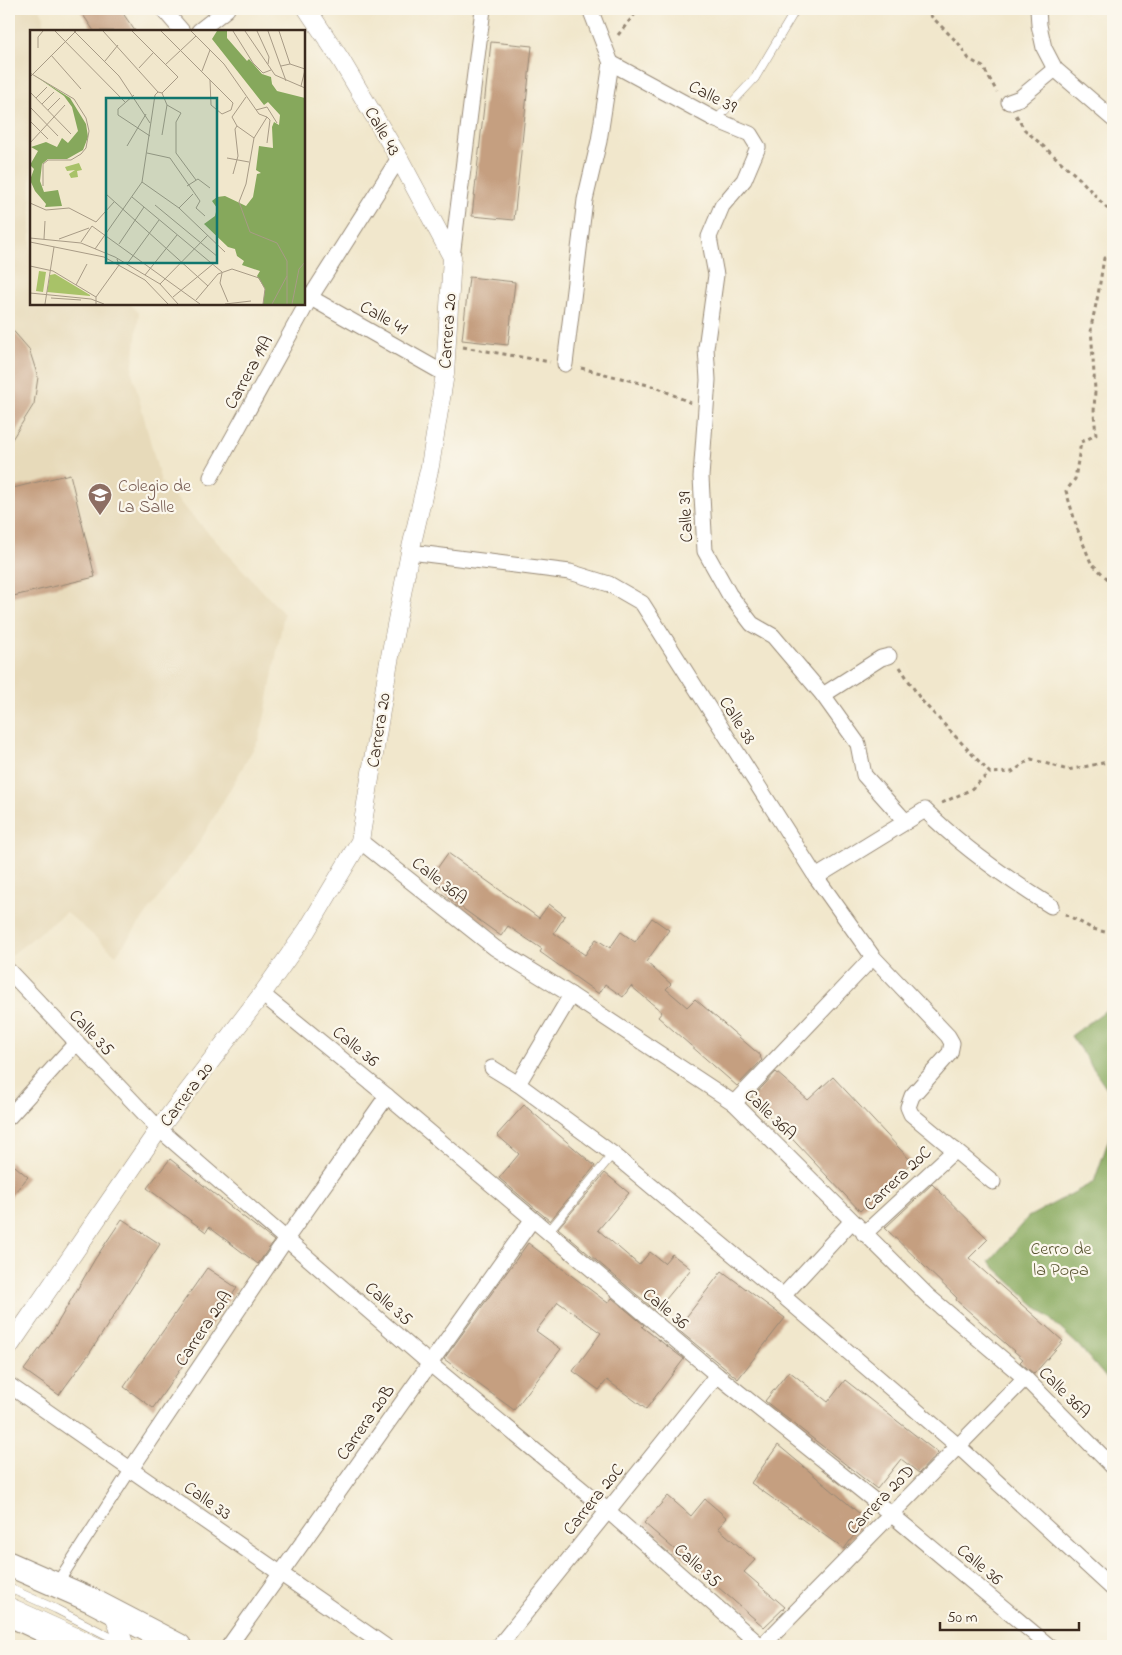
<svg xmlns="http://www.w3.org/2000/svg" width="1122" height="1655" font-family="'Indie Flower',sans-serif">
<style>
.built{fill:#e7daba}
.forest{fill:#86a85c;stroke:#60693d}
.building{fill:#c59f80}
.lines{fill:none;stroke-linecap:round;stroke-linejoin:round}
.service-casing{stroke:#968875;stroke-width:9}
.pedestrian-casing{stroke:#968875;stroke-width:13}
.minor-casing{stroke:#968875;stroke-width:17}
.tertiary-casing{stroke:#968875;stroke-width:19}
.trunk-casing{stroke:#968875;stroke-width:26}
.path{stroke:#968875;stroke-width:3;stroke-dasharray:4 4;stroke-linecap:butt}
.service{stroke:#fff;stroke-width:8}
.pedestrian{stroke:#fff;stroke-width:11}
.minor{stroke:#fff;stroke-width:15}
.tertiary{stroke:#fff;stroke-width:18}
.trunk{stroke:#fff;stroke-width:24}
.labels{text-anchor:middle;stroke-width:4.5;stroke-linejoin:round;paint-order:stroke}
.street-label{font-size:18px;fill:#3b2a1e;stroke:#fbf7ec}
.education-label{font-size:18px;fill:#785e54;stroke:#fbf7ec;text-anchor:start}
.park-label{font-size:18px;fill:#5c5834;stroke:#fbf7ec}
.inset-road{fill:none;stroke:#a89b86;stroke-width:1}
.view{fill:#0f766e;fill-opacity:0.15;stroke:#0f766e;stroke-width:2.5}
.inset-edge{fill:none;stroke:#3b2a1e;stroke-width:2.5}
</style>
<rect width="100%" height="100%" fill="#fbf7ec"/>
<filter id="ink" filterUnits="userSpaceOnUse"><feTurbulence type="fractalNoise" baseFrequency=".02" numOctaves="2"/><feDisplacementMap in="SourceGraphic" scale="10" xChannelSelector="R" yChannelSelector="G"/><feConvolveMatrix kernelMatrix="1 2 1 2 8 2 1 2 1" color-interpolation-filters="sRGB"/></filter>
<filter id="wash" filterUnits="userSpaceOnUse"><feTurbulence type="fractalNoise" baseFrequency=".0096" numOctaves="4" result="noise"/><feDisplacementMap in="SourceGraphic" scale="20" xChannelSelector="R" yChannelSelector="G"/><feGaussianBlur stdDeviation="1.12" result="paint"/><feColorMatrix in="noise" values="0 0 0 0 0 0 0 0 0 0 0 0 0 0 0 0 0 1.4 0 .05"/><feComposite in="paint" operator="in"/></filter>
<g filter="url(#wash)">
<rect width="100%" height="100%" fill="#f1e7cc"/>
<!-- built -->
<polygon class="built" points="9,9 40,9 44,17 43,31 31,31 31,304 130,304 139,313 132,372 161,482 284,614 265,715 259,739 199,843 116,955 66,912 9,957"/>
<!-- forest -->
<g class="forest">
<polygon points="1113,1005 1113,1097 1071,1036"/>
<polygon points="1113,1127 1113,1386 1079,1346 989,1262 1028,1217 1094,1182"/>
</g>
<g id="blocks">
<!-- building -->
<g class="building">
<polygon points="79,9 120,9 135,31 94,31"/>
<polygon points="491,42 532,46 514,220 472,216"/>
<polygon points="469,277 515,282 508,345 462,340"/>
<polygon points="9,326 29,349 38,377 34,404 9,444"/>
<polygon points="70,474 95,577 9,597 9,489"/>
<polygon points="448,853 539,918 549,904 565,916 554,933 585,955 596,939 610,948 621,932 635,942 652,918 669,930 646,962 671,984 666,989 687,1007 695,999 761,1056 760,1057 762,1060 737,1086 658,1017 662,1012 631,986 623,997 605,984 599,994 540,952 542,949 508,926 501,936 437,890 441,884 431,877"/>
<polygon points="776,1072 808,1100 833,1077 912,1162 860,1211 781,1127 750,1100"/>
<polygon points="524,1105 595,1166 550,1221 499,1178 519,1154 497,1135"/>
<polygon points="170,1159 274,1241 258,1264 209,1227 206,1232 147,1188"/>
<polygon points="9,1161 28,1177 9,1199"/>
<polygon points="605,1173 629,1193 598,1230 639,1265 650,1252 664,1263 672,1254 691,1269 656,1311 558,1228"/>
<polygon points="932,1184 988,1239 969,1258 1063,1341 1034,1374 1020,1362 1023,1359 956,1300 957,1298 885,1228"/>
<polygon points="122,1219 160,1244 89,1354 59,1395 24,1370 54,1329 95,1259"/>
<polygon points="528,1243 608,1303 612,1298 644,1325 642,1327 684,1359 646,1409 607,1380 599,1390 573,1371 601,1333 558,1302 536,1331 561,1349 514,1410 444,1359"/>
<polygon points="207,1268 237,1288 153,1408 124,1387"/>
<polygon points="722,1271 785,1318 738,1379 677,1329"/>
<polygon points="789,1371 828,1402 845,1380 938,1453 919,1473 901,1459 877,1489 765,1401"/>
<polygon points="778,1445 866,1519 844,1549 751,1483"/>
<polygon points="668,1496 691,1516 705,1499 727,1518 718,1528 755,1560 744,1572 785,1607 764,1627 644,1523"/>
</g>
</g>
</g>
<g filter="url(#ink)">
<use href="#blocks" fill-opacity="0" stroke="#968875" stroke-width="1"/>
<g class="lines">
<defs>
<g id="service">
<polyline points="716,120 755,78 796,9"/>
<polyline points="548,1232 613,1154"/>
<polyline points="9,1588 56,1609 122,1643"/>
<polyline points="9,1601 108,1646"/>
</g>
<polyline id="pedestrian" points="56,1585 131,1469"/>
<g id="minor">
<polyline points="163,9 182,31"/>
<polyline points="1038,9 1039,25 1044,48 1055,69 1113,119"/>
<polyline points="199,31 227,9"/>
<polyline points="611,63 716,120 750,134 758,147 744,180 722,206 709,237 716,275 706,348 708,380 701,477 705,551 729,594 752,624 773,636 823,695 858,744 864,775 906,822"/>
<polyline points="1009,102 1020,98 1055,69"/>
<polyline points="452,257 483,9"/>
<polyline points="304,294 445,374"/>
<polyline points="565,364 585,200 599,141 611,63 590,9"/>
<polyline points="211,477 310,298 399,158"/>
<polyline points="410,552 570,572 609,584 642,603 816,877 873,957 948,1036 952,1043 950,1053 912,1096 908,1107 911,1114 993,1182"/>
<polyline points="823,695 881,658 889,656"/>
<polyline points="360,841 495,948 571,995 734,1103 928,1296 1025,1378 1113,1467"/>
<path d="M816,877L925,810C963,848 1006,878 1051,906"/>
<polyline points="9,971 159,1129 429,1363 608,1511 761,1646"/>
<polyline points="262,994 387,1096 717,1375 891,1514 1049,1646"/>
<polyline points="492,1068 518,1084 613,1154 783,1296 958,1446 1113,1589"/>
<polyline points="518,1084 571,995"/>
<polyline points="734,1103 873,957"/>
<polyline points="9,1117 76,1043"/>
<polyline points="864,1234 955,1150"/>
<polyline points="783,1296 852,1221"/>
<polyline points="9,1385 385,1646"/>
<polyline points="131,1469 286,1239 387,1096"/>
<polyline points="229,1646 532,1220"/>
<polyline points="499,1646 717,1375"/>
<polyline points="762,1646 1025,1378"/>
</g>
<g id="tertiary">
<polyline points="9,1347 159,1129 262,994 307,930 360,841 388,667 410,552 430,466 445,374 452,257 399,158 341,60 307,9"/>
<polyline points="113,1612 125,1646"/>
</g>
<g id="trunk">
<polyline points="9,1564 91,1600 179,1646"/>
<polyline points="9,1614 77,1646"/>
</g>
</defs>
<!-- service casing -->
<use href="#service" class="service-casing"/>
<!-- pedestrian casing -->
<use href="#pedestrian" class="pedestrian-casing"/>
<!-- minor casing -->
<use href="#minor" class="minor-casing"/>
<!-- tertiary casing -->
<use href="#tertiary" class="tertiary-casing"/>
<!-- trunk casing -->
<use href="#trunk" class="trunk-casing"/>
<!-- path -->
<g class="path">
<polyline points="924,9 959,44 969,59 983,67 997,92"/>
<polyline points="618,35 639,9"/>
<polyline points="1016,115 1024,129 1080,179 1113,215"/>
<polyline points="1113,259 1104,258 1098,295 1091,327 1095,390 1094,413 1096,435 1081,442 1075,479 1066,491 1077,528 1091,563 1113,584"/>
<polyline points="463,347 550,362"/>
<polyline points="581,368 656,387 691,403"/>
<polyline points="900,667 921,700 990,773 1012,772 1031,759 1068,770 1113,761"/>
<polyline points="942,803 970,790 990,773"/>
<polyline points="1065,914 1093,929 1113,934"/>
</g>
<!-- service -->
<use href="#service" class="service"/>
<!-- pedestrian -->
<use href="#pedestrian" class="pedestrian"/>
<!-- minor -->
<use href="#minor" class="minor"/>
<!-- tertiary -->
<use href="#tertiary" class="tertiary"/>
<!-- trunk -->
<use href="#trunk" class="trunk"/>
</g>
</g>
<!-- icons -->
<defs>
<symbol id="school-pin" viewBox="-11 -11 22 30"><path d="M0 17L-7.5 6A9.5 9.5 0 1 1 7.5 6Z" fill="#8d6e63" stroke="#fbf7ec"/><path d="M0-5L7-2L0 1L-7-2ZM-4 1L0 2.5L4 1V4Q0 6-4 4Z" fill="#fff"/></symbol>
</defs>
<g fill-rule="evenodd">
<use href="#school-pin" x="86" y="481" width="28" height="38"/>
</g>
<g class="labels">
<!-- street labels -->
<g class="street-label">
<text transform="translate(713 96) rotate(27)" y="6">Calle 39</text>
<text transform="translate(383 131) rotate(60)" y="6">Calle 43</text>
<text transform="translate(384 317) rotate(29)" y="6">Calle 41</text>
<text transform="translate(447 331) rotate(-86)" y="6">Carrera 20</text>
<text transform="translate(248 372) rotate(-61)" y="6">Carrera 19A</text>
<text transform="translate(685 517) rotate(-93)" y="6">Calle 39</text>
<text transform="translate(738 720) rotate(58)" y="6">Calle 38</text>
<text transform="translate(378 730) rotate(-81)" y="6">Carrera 20</text>
<text transform="translate(440 880) rotate(38)" y="6">Calle 36A</text>
<text transform="translate(92 1032) rotate(47)" y="6">Calle 35</text>
<text transform="translate(356 1046) rotate(39)" y="6">Calle 36</text>
<text transform="translate(186 1094) rotate(-53)" y="6">Carrera 20</text>
<text transform="translate(771 1114) rotate(44)" y="6">Calle 36A</text>
<text transform="translate(897 1178) rotate(-43)" y="6">Carrera 20C</text>
<text transform="translate(389 1303) rotate(41)" y="6">Calle 35</text>
<text transform="translate(666 1308) rotate(40)" y="6">Calle 36</text>
<text transform="translate(203 1328) rotate(-56)" y="6">Carrera 20A</text>
<text transform="translate(1065 1392) rotate(45)" y="6">Calle 36A</text>
<text transform="translate(365 1422) rotate(-55)" y="6">Carrera 20B</text>
<text transform="translate(593 1499) rotate(-51)" y="6">Carrera 20C</text>
<text transform="translate(880 1499) rotate(-46)" y="6">Carrera 20D</text>
<text transform="translate(208 1500) rotate(35)" y="6">Calle 33</text>
<text transform="translate(980 1564) rotate(40)" y="6">Calle 36</text>
<text transform="translate(698 1565) rotate(42)" y="6">Calle 35</text>
</g>
<!-- education labels -->
<g class="education-label">
<text x="118" y="491">Colegio de<tspan x="118" dy="21">La Salle</tspan></text>
</g>
<!-- park labels -->
<g class="park-label">
<text x="1061" y="1254">Cerro de<tspan x="1061" dy="21">la Popa</tspan></text>
</g>
</g>
<!-- overview -->
<g transform="translate(30 30)">
<rect width="275" height="275" fill="#f1e7cc"/>
<path d="M49,133L52,140L47,141L48,147L41,148L39,144L45,140L37,141L35,137ZM9,241L16,242L13,262L6,261ZM25,244L60,265V266L17,262L20,245Z" fill="#a8c268"/>
<path d="M187,1H197V8L217,31L219,29L232,44L241,47L242,54L247,61L275,68V274H233L235,259L227,246L230,241L212,235L214,231L207,226L205,219L198,217L174,194L185,186L187,178L182,171L187,167L195,166L216,176L223,167L227,144L231,143L226,140L229,116L243,118L242,97L244,92L249,95L250,85L238,72L234,75L182,9ZM4,45L40,68L56,94L58,107L53,120L37,129H18L12,134L10,151L14,162L28,160L32,176L15,177L16,174L5,161L0,150L4,139L0,135L8,121L1,117L16,112L27,117L32,108L38,113L48,101L42,77L34,66Z" fill="#86a85c"/>
<path class="inset-road" d="M25,1L95,72M44,1L89,46L120,93M73,1L128,62L132,63L137,75M102,1L148,47L132,63M131,1L203,73L201,80L192,84L181,75L180,50M161,1L194,34L229,84L237,87L224,108L216,154L209,172L220,202L247,213L257,231V246M203,1L223,33L233,43L241,40M215,1L245,45L275,58M227,1L239,27L238,34M238,1L256,51M249,1L260,34M8,18V7L13,1M21,25L51,59M75,31L88,15M135,35L166,6M251,36L260,34L275,39M109,38L123,23M172,41L180,20M0,43L44,69L56,88L59,101L56,118L51,124L41,130H18L13,134V156M0,47L46,1M271,56L275,40M0,62L41,104M104,65L88,79V85L120,106M216,67L202,87L207,96L224,108M6,68L17,57M12,74L24,62M137,75L151,83L146,92V123L166,150M1,78L28,106M18,80L30,68M226,80L237,77L247,93M237,87L240,90L237,113M0,91L18,109M132,105L137,75M0,113L35,75M97,116L116,84M117,123L140,128L170,171L166,178L175,186M197,128L219,132M203,144L208,126L205,99L207,96M112,152L149,178L195,222M157,156L168,149L180,158M76,164L178,256M102,167L192,242M0,173L16,180L39,178L66,192M125,175L188,227M149,178L163,164M66,192L84,172M62,196L170,274M0,208L51,213L85,227L130,254L148,274M14,209L15,191M29,209L59,198M0,212L74,227L115,250L138,274M51,212L62,196M89,214L114,177M65,219L112,152L125,65L128,62M97,234L129,190M0,236L23,241L66,267M192,243L190,253L198,272M115,245L147,205M130,254L178,205M46,255L57,234M0,263L61,269L74,274M143,267L183,234M21,268L51,270M166,270L188,244L202,239L229,248L235,259L233,274M15,274L24,217M66,274V267L89,235L87,229M195,274L221,271M242,274L257,246V274M262,274L269,239L275,232"/>
<path class="view" d="M76,68H187V233H76Z"/>
<rect width="275" height="275" class="inset-edge"/>
</g>
<!-- margin -->
<rect width="1122" height="1655" fill="none" stroke="#fbf7ec" stroke-width="30"/>
<!-- scale -->
<path d="M940 1622v8h139v-8" fill="none" stroke="#3b2a1e" stroke-width="2.5"/>
<text x="947" y="1622" font-size="15" fill="#3b2a1e" stroke="#fbf7ec" stroke-width="4" paint-order="stroke">50 m</text>
</svg>
